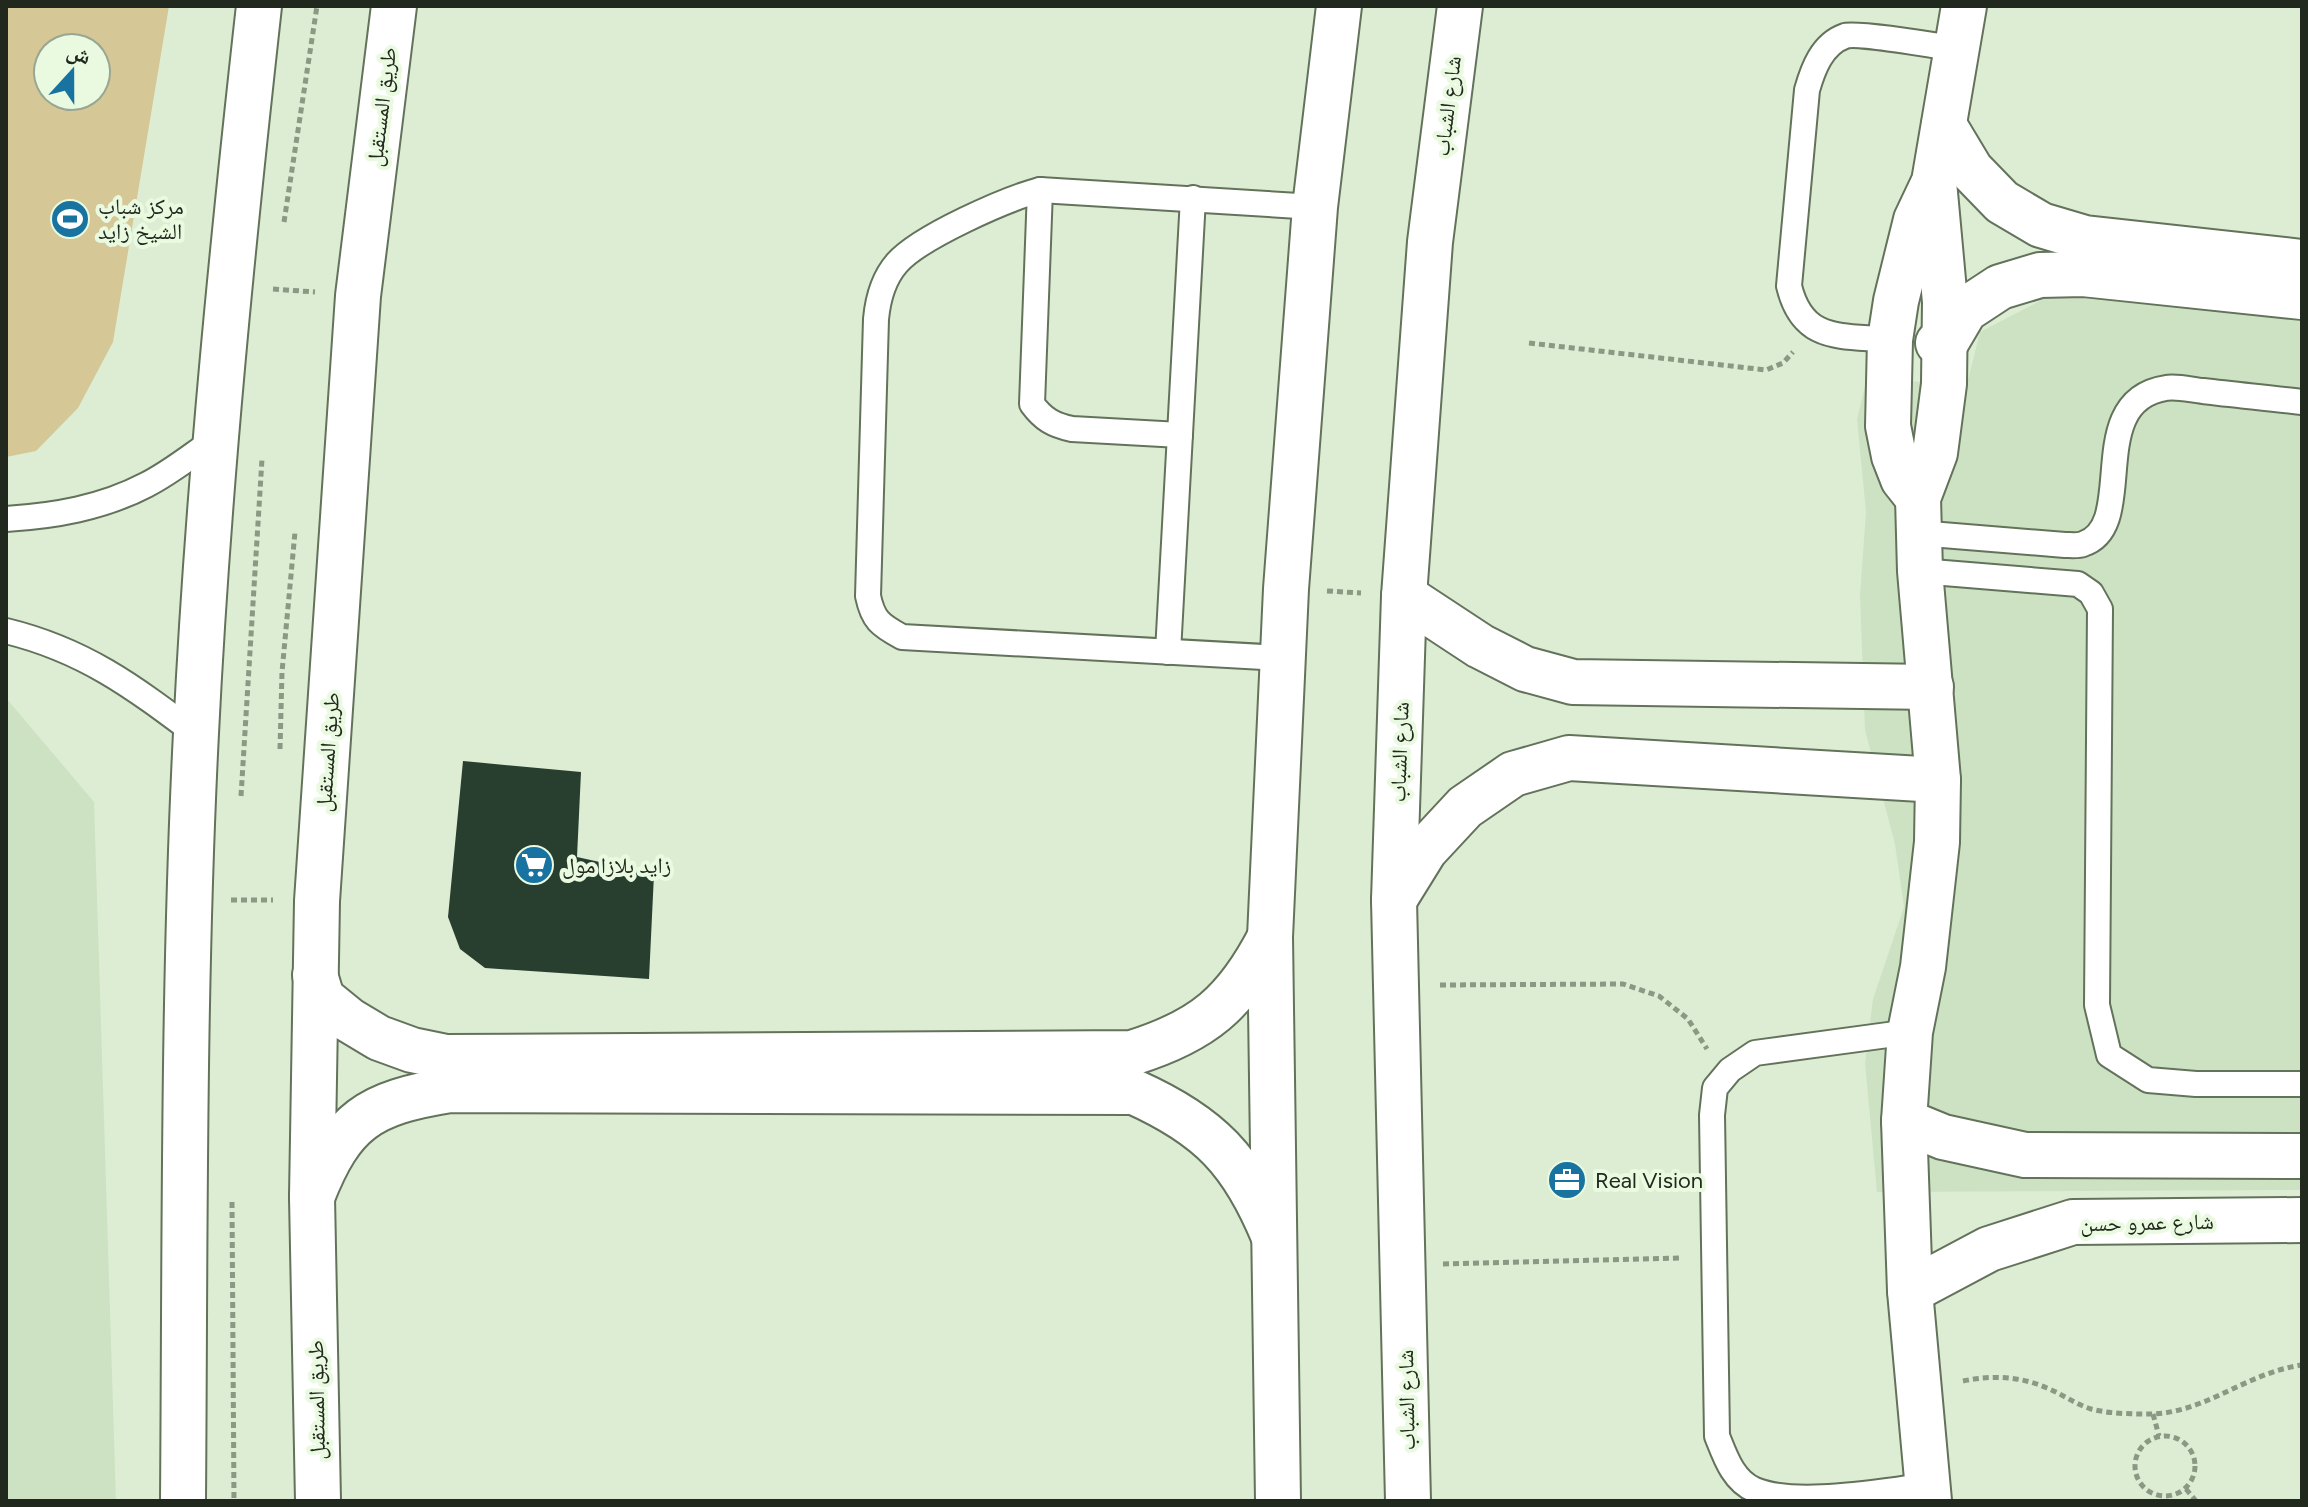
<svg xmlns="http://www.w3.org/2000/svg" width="2308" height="1507" font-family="Figtree,'Noto Naskh Arabic',sans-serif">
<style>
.built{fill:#cde2c2}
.green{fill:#d5c796;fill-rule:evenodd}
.building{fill:#283f30}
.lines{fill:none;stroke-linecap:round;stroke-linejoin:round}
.lane-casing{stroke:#63725b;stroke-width:28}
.street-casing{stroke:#63725b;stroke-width:48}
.secondary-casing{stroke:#63725b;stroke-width:48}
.path{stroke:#8b9884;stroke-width:5;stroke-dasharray:6 4;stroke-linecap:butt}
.lane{stroke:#fff;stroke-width:24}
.street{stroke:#fff;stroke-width:44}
.secondary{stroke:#fff;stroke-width:44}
.labels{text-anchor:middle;stroke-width:8;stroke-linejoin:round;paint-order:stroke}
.street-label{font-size:22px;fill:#21281e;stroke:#e9fae0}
.poi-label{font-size:22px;fill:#21281e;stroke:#e9fae0;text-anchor:start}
</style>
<rect width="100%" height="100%" fill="#dcedd3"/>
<!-- built -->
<g class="built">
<polygon points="2057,292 2302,320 2302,1190 1877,1192 1865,1063 1873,999 1904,907 1895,844 1865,730 1860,595 1866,512 1857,419 1867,379 1967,384 1980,332"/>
<polygon points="6,698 94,802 116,1501 6,1501"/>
</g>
<!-- green -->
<path class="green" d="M6,6H169L113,342L78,408L36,451L6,457ZM48,48H96V96H48Z"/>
<!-- building -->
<polygon class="building" points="463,761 581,772 577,857 654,874 649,979 485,968 460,949 448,917"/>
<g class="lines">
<defs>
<g id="lane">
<path d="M1040,190L1032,404C1043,419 1053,425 1072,429L1180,435"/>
<path d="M1890,340C1841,335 1803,343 1789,286L1807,90C1813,69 1822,44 1845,36C1856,32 1939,46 1957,49"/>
<path d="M6,519C54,516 102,508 146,485C170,473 192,455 214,440"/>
<path d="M1918,533L2065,545C2070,545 2078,546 2083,544C2140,526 2082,401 2166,388C2177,386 2192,390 2203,391C2236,395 2269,398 2302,402"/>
<polyline points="1920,571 2078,584 2091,593 2100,609 2097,1005 2109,1055 2148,1080 2196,1084 2302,1084"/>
<path d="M6,631C84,650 132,686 196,734"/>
<polyline points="1168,652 1193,198"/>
<path d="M1283,658L902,637C880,625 873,620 868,596L876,319C878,298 883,279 897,263C920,237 1006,199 1040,190L1315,207"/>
<path d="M1910,1032L1755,1053L1730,1070L1715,1088L1712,1115L1717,1436C1725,1456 1733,1481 1755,1490C1797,1507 1880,1491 1926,1486"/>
</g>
<g id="street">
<polyline points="1944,125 1971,170 2002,202 2041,225 2085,238 2302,262"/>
<polyline points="1938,343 1945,344 1965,310 2000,287 2040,275 2083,274 2302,297"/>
<polyline points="1918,498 1903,479 1894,456 1888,426 1890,340 1896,301 1916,220 1934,182 1964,6"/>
<polyline points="1404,596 1480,646 1525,669 1573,682 1931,687"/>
<polyline points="1394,900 1425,850 1465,807 1513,774 1569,758 1938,780"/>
<path d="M315,975L322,998L349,1020L379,1038L412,1050L446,1057L1132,1053C1203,1031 1236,1003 1270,937"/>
<polyline points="1904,1121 1943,1137 2025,1155 2302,1156"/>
<path d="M312,1197C342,1120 369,1103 450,1090L1134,1092C1210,1126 1243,1161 1274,1237"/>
<polyline points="1910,1291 1989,1249 2073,1222 2302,1220"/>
<polyline points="1929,1501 1910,1291 1904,1121 1910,1032 1923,967 1937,842 1938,780 1920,571 1918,498 1935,453 1944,384 1945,302 1934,182"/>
</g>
<g id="secondary">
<path d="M183,1501C185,1245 183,989 196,733C208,490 232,248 259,6"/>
<polyline points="318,1501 312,1197 317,901 358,296 394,6"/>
<polyline points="1278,1501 1270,937 1286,589 1315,207 1339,6"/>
<polyline points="1408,1501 1394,900 1404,596 1430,242 1460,6"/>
</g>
</defs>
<!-- lane casing -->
<use href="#lane" class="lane-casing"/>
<!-- street casing -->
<use href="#street" class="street-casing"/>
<!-- secondary casing -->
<use href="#secondary" class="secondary-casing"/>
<!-- path -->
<g class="path">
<polyline points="284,222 317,6"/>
<polyline points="273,289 315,292"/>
<polyline points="1529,343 1766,370 1783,363 1793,352"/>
<polyline points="1327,591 1361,593"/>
<polyline points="280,749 282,672 295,532"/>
<polyline points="241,796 262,459"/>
<polyline points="231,900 273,900"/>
<polyline points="1440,985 1623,984 1659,996 1688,1019 1707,1049"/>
<polyline points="232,1202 234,1501"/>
<polyline points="1443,1264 1681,1258"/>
<path d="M1963,1381C1991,1375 2020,1376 2047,1388C2062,1394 2075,1404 2091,1409C2111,1414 2132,1414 2152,1414C2207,1412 2246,1373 2302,1365"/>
<polyline points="2153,1414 2159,1436"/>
<circle cx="2165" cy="1466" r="30"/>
<polyline points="2186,1489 2196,1501"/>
</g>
<!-- lane -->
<use href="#lane" class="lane"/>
<!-- street -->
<use href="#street" class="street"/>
<!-- secondary -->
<use href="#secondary" class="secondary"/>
</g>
<!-- icons -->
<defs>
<symbol id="stadium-disc" viewBox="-11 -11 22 22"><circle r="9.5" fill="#1873a1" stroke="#e9fae0"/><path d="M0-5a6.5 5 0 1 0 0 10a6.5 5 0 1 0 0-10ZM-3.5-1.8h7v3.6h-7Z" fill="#fff"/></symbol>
<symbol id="supermarket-disc" viewBox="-11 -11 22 22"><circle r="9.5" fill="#1873a1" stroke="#e9fae0"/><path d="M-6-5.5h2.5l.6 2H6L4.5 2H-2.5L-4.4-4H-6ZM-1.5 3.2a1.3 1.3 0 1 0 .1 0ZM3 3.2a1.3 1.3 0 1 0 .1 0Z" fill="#fff"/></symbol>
<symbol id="office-disc" viewBox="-11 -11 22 22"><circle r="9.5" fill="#1873a1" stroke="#e9fae0"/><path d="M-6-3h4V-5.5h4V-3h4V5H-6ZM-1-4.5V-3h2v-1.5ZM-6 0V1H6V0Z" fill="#fff"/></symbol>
</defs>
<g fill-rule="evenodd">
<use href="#stadium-disc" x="48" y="197" width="44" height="44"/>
<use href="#supermarket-disc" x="512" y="843" width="44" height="44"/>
<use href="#office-disc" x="1545" y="1158" width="44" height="44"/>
</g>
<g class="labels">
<!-- street labels -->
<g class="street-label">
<text transform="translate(1447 106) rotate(-83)" y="8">شارع الشباب</text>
<text transform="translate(381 107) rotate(-83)" y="8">طريق المستقبل</text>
<text transform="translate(327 752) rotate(-86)" y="8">طريق المستقبل</text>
<text transform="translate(1399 752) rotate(-88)" y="8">شارع الشباب</text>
<text transform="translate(2147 1222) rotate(-1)" y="8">شارع عمرو حسن</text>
<text transform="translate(316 1400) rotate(-91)" y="8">طريق المستقبل</text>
<text transform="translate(1406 1400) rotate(-91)" y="8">شارع الشباب</text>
</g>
<!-- poi labels -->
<g class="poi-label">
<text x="98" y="214">مركز شباب<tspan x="98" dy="25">الشيخ زايد</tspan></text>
<text x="562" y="873">زايد بلازا مول</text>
<text x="1595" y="1188">Real Vision</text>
</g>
</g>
<!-- border -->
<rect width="2308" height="1507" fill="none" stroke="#21281e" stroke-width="16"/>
<!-- north arrow -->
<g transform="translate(72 72) rotate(21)"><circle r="38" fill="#e9fae0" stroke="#99a692" stroke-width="2"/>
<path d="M0-6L14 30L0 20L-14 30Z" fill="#1873a1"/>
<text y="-12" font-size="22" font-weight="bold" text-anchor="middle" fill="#21281e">ش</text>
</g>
</svg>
